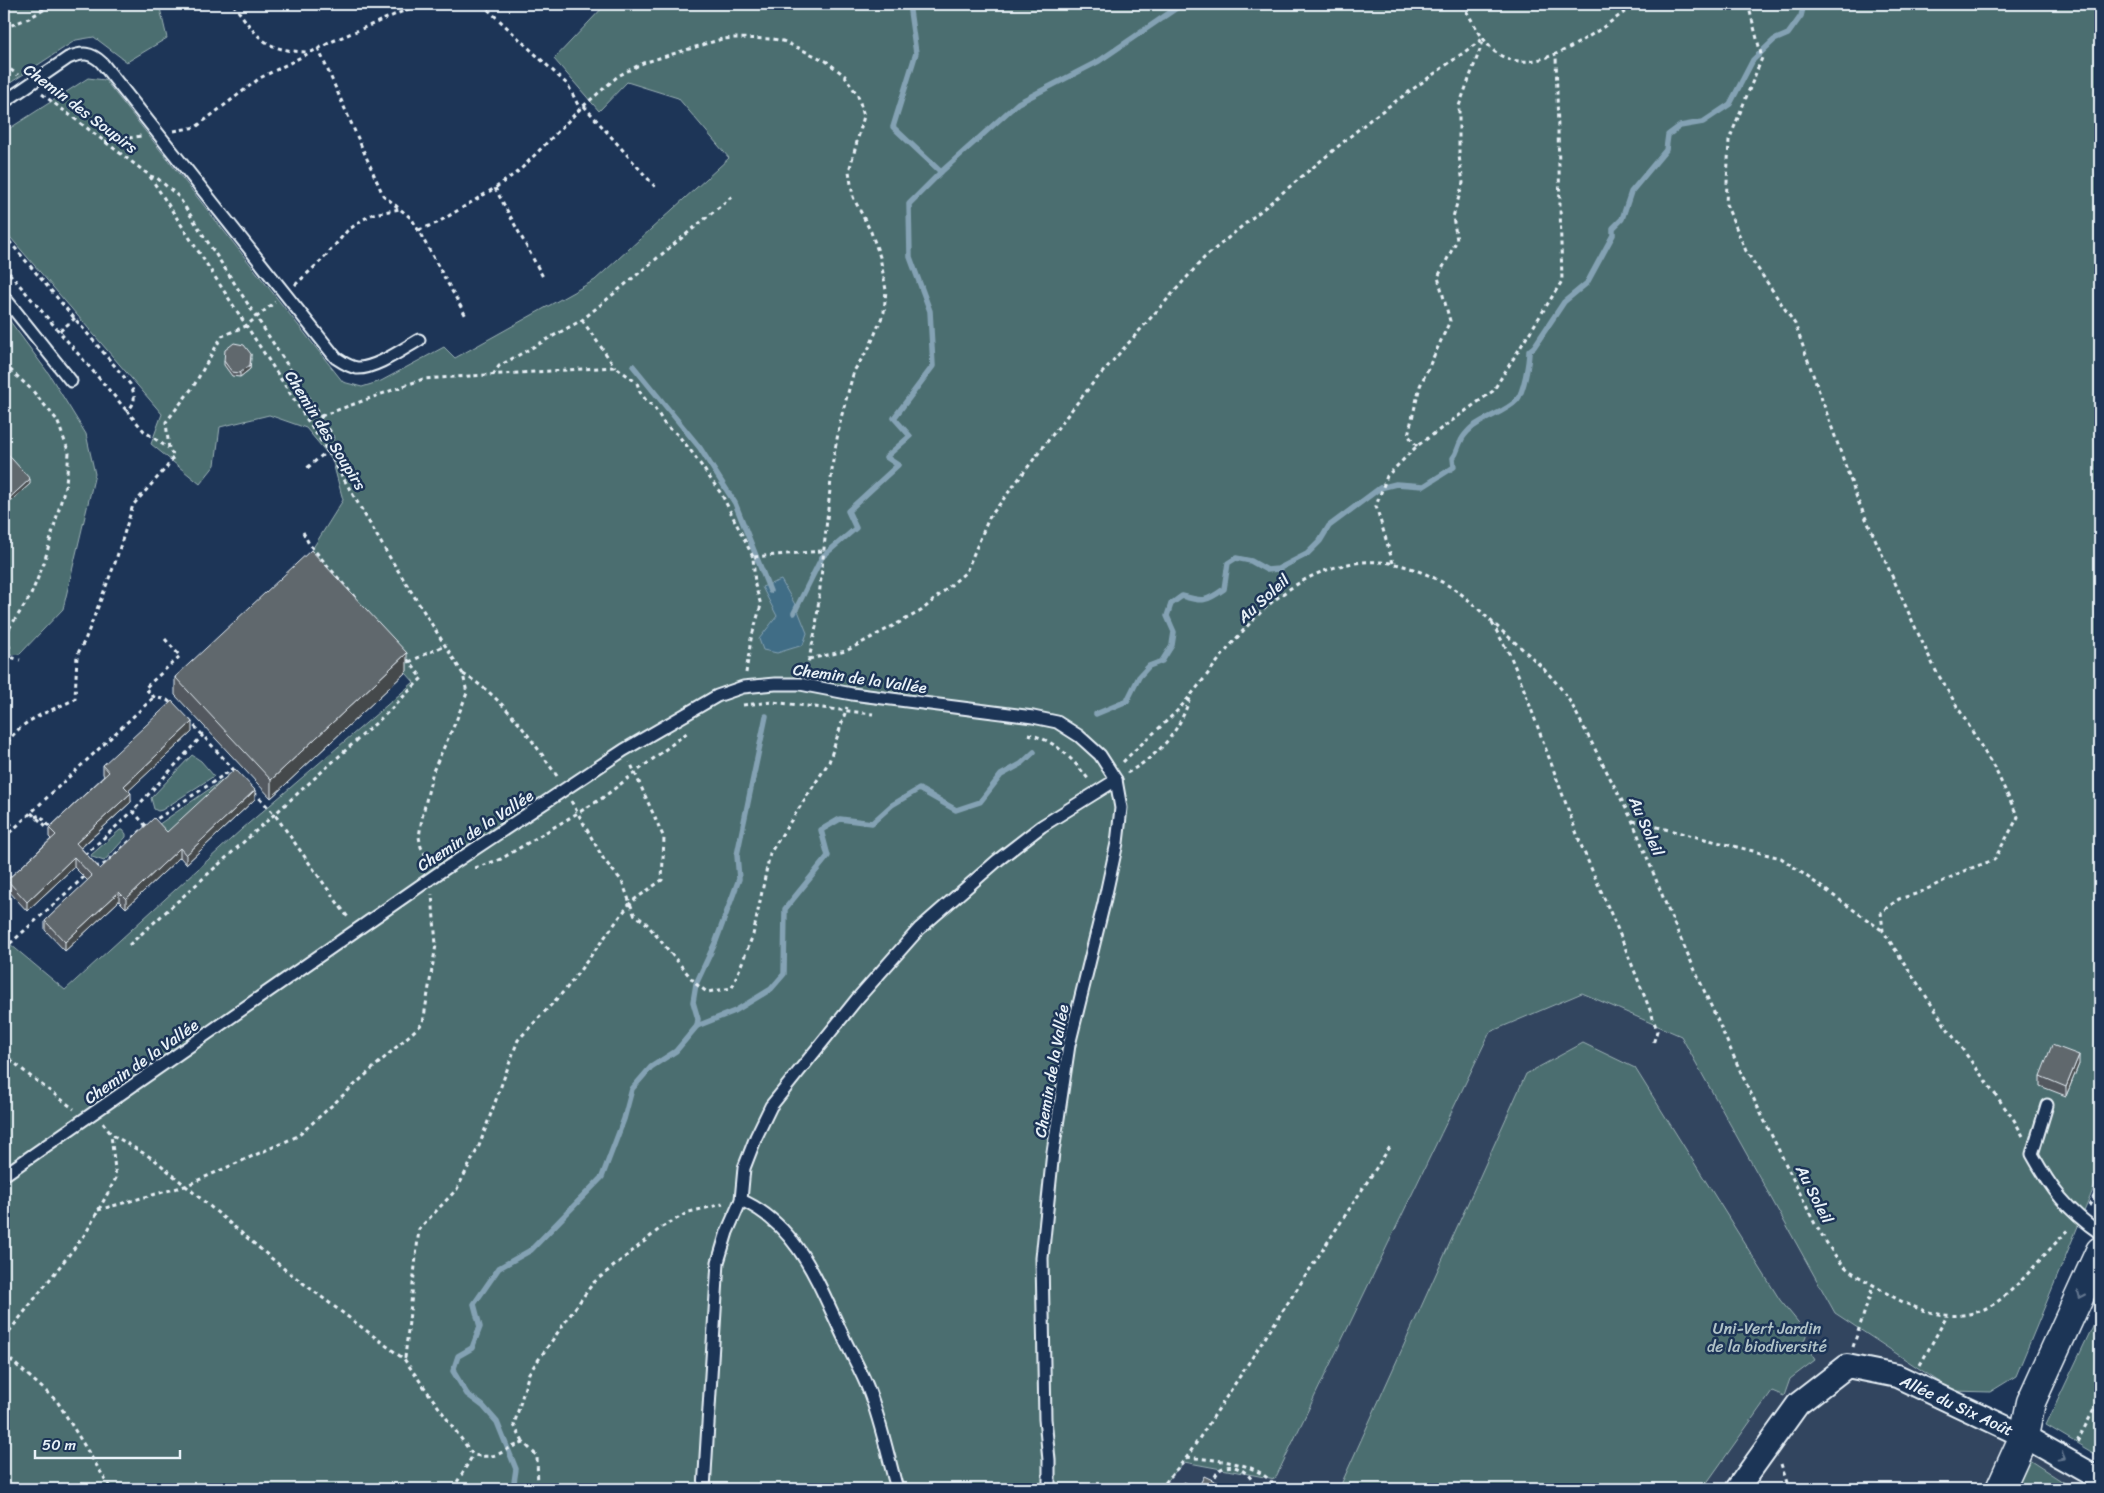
<svg xmlns="http://www.w3.org/2000/svg" width="2104" height="1493" font-family="Sriracha,sans-serif">
<style>
.built{fill:#31445e}
.green{fill:#4c6e70;stroke:#9ab0b4}
.water{fill:#416d86;stroke:#84a2b4}
.lines{fill:none;stroke-linecap:round;stroke-linejoin:round}
.stream{stroke:#84a2b4;stroke-width:5.5}
.service-casing{stroke:#e8f1f8;stroke-width:15}
.minor-casing{stroke:#e8f1f8;stroke-width:26}
.secondary-casing{stroke:#e8f1f8;stroke-width:31}
.path{stroke:#e8f1f8;stroke-width:3;stroke-dasharray:4 4;stroke-linecap:butt}
.service{stroke:#1d3557;stroke-width:11}
.minor{stroke:#1d3557;stroke-width:22}
.secondary{stroke:#1d3557;stroke-width:28}
.wall{fill:#53595e;stroke:#e8f1f8}
.shaded-wall{fill:#44484c;stroke:#e8f1f8}
.building{fill:#61676d;stroke:#e8f1f8}
.oneway{stroke:#64778f}
.labels{text-anchor:middle;stroke-width:5;stroke-linejoin:round;paint-order:stroke}
.street-label{font-size:16px;fill:#e8f1f8;stroke:#1d3557}
.park-label{font-size:16px;fill:#b1c3c8;stroke:#1d3557}
</style>
<rect width="100%" height="100%" fill="#1d3557"/>
<filter id="ink" filterUnits="userSpaceOnUse"><feTurbulence type="fractalNoise" baseFrequency=".02" numOctaves="2"/><feDisplacementMap in="SourceGraphic" scale="10" xChannelSelector="R" yChannelSelector="G"/><feConvolveMatrix kernelMatrix="1 2 1 2 8 2 1 2 1" color-interpolation-filters="sRGB"/></filter>
<g filter="url(#ink)">
<!-- built -->
<polygon class="built" points="1582,993 1681,1036 1835,1313 2098,1489 1160,1489 1183,1462 1275,1479 1490,1032"/>
<!-- green -->
<g class="green">
<polygon points="4,4 159,4 167,38 127,62 94,37 76,40 4,87"/>
<polygon points="606,4 2100,4 2100,1173 2016,1376 1990,1392 1953,1391 1835,1313 1681,1036 1582,993 1490,1032 1275,1479 1184,1462 1160,1489 4,1489 4,939 65,990 242,829 414,682 306,559 343,500 332,459 306,428 269,415 220,427 215,465 200,484 151,444 162,414 4,230 4,132 88,78 105,80 343,382 362,387 381,381 444,347 455,358 595,280 729,158 678,98 627,82 599,111 554,59"/>
<polygon points="4,313 49,374 86,434 95,474 63,609 20,654 4,656 4,507 29,484 4,455"/>
<polygon points="192,755 201,761 214,776 162,810 158,811 154,809 151,798"/>
<polygon points="231,774 167,841 155,827"/>
<polygon points="120,830 123,830 126,834 126,837 104,861 92,857 91,855"/>
<polygon points="1583,1043 1635,1068 1780,1300 1807,1333 1804,1341 1815,1360 1790,1379 1784,1396 1772,1391 1706,1484 1704,1489 1339,1489 1526,1074"/>
<polygon points="2100,1311 2100,1457 2046,1425"/>
<polygon points="2026,1458 2074,1489 2010,1489"/>
</g>
<!-- water -->
<polygon class="water" points="781,580 797,608 807,633 803,645 777,653 763,650 759,639 777,616 762,587"/>
<g class="lines">
<!-- stream -->
<g class="stream">
<polyline points="941,172 1018,103 1099,61 1178,7"/>
<polyline points="633,366 700,448 735,503 770,591"/>
<polyline points="794,613 822,557 856,528 848,511 898,465 886,457 910,436 894,418 933,366 930,311 910,257 909,204 941,172 893,127 916,53 909,4"/>
<path d="M1096,714L1127,701L1139,677L1149,666L1162,661L1172,645L1174,632L1167,616L1171,604L1182,596C1203,602 1206,602 1224,589L1228,563L1236,558L1251,561L1267,570L1278,569L1307,554L1320,541L1329,526L1380,488L1396,484L1424,486L1454,467L1453,458C1458,452 1457,448 1461,441C1463,436 1471,427 1477,424C1489,416 1507,411 1517,400C1524,391 1529,362 1529,351L1534,347L1564,302L1587,283L1613,235V228L1622,219L1631,192L1666,150L1668,135L1680,126L1703,122L1730,104L1753,60L1774,40L1788,34L1801,16L1804,4"/>
<polyline points="697,1026 698,1019 693,1002 696,984 716,941 739,879 737,855 766,716"/>
<polyline points="513,1489 516,1469 497,1422 483,1406 467,1394 453,1371 458,1356 472,1348 480,1327 474,1304 499,1268 531,1250 602,1177 624,1119 632,1089 651,1067 676,1051 697,1026 735,1011 771,989 784,974 785,909 828,856 821,830 840,819 872,823 892,805 919,789 956,810 980,802 1001,775 1021,764 1034,752"/>
</g>
<defs>
<g id="service">
<path d="M4,102L68,58C82,52 91,52 102,63L336,358C342,362 349,367 357,368C375,369 403,349 419,340"/>
<polyline points="4,297 71,381"/>
<path d="M2047,1105L2032,1154C2052,1190 2067,1210 2100,1233"/>
<polyline points="4,1175 437,874 624,750 717,696 743,687 775,684 800,684 852,694 1033,717 1057,722 1079,736 1100,755 1116,780 1121,808 1117,843 1104,903 1069,1045 1053,1152 1042,1258 1045,1419 1049,1460 1049,1489"/>
<path d="M741,1200C798,1225 818,1283 843,1336C851,1354 862,1372 869,1391C881,1422 888,1457 897,1489"/>
<polyline points="704,1489 718,1262 727,1232 741,1200 744,1168 756,1137 771,1106 857,999 919,929 998,860 1042,826 1116,780"/>
</g>
<polyline id="minor" points="1737,1489 1798,1404 1847,1366 1897,1376 2024,1436 2100,1479"/>
<polyline id="secondary" points="2000,1489 2024,1436 2031,1402 2100,1251"/>
</defs>
<!-- service casing -->
<use href="#service" class="service-casing"/>
<!-- minor casing -->
<use href="#minor" class="minor-casing"/>
<!-- secondary casing -->
<use href="#secondary" class="secondary-casing"/>
<!-- path -->
<g class="path">
<path d="M233,4C258,37 263,51 308,52"/>
<polyline points="482,4 568,85 580,109"/>
<path d="M1462,4C1471,18 1484,45 1498,54C1539,81 1603,26 1636,4"/>
<polyline points="1748,4 1762,58 1729,140 1726,204 1746,251 1795,324 1858,501 1916,629 1936,671 1996,771 2018,817 1994,860 1966,870 1919,893 1899,899 1881,912 1883,931 1949,1031 2014,1120 2023,1136"/>
<polyline points="4,28 29,18 54,4"/>
<polyline points="318,48 383,195 412,219 467,318"/>
<polyline points="4,65 18,75"/>
<polyline points="42,94 149,175 328,452 387,553 463,674 467,693 456,721 433,771 422,818 419,837 421,847 430,863"/>
<polyline points="584,106 657,189"/>
<polyline points="174,131 196,127 260,78 333,41 420,4"/>
<polyline points="105,142 141,136"/>
<polyline points="150,176 157,178 178,196 332,434 333,446 306,469"/>
<polyline points="495,188 543,277"/>
<polyline points="419,230 437,223 495,188 520,170 580,109 618,76 643,63 722,39 735,38 773,39 783,41 826,61 845,76 858,96 864,116 849,171 853,197 871,232 880,257 886,290 884,312 870,346 854,371 841,418 833,460 816,627 809,659 805,672"/>
<path d="M4,235L130,384C135,394 137,403 127,411L144,431L168,448"/>
<polyline points="4,267 127,411"/>
<polyline points="295,285 324,258 347,231 362,220 373,214 400,209"/>
<polyline points="582,320 615,367"/>
<polyline points="60,331 75,318"/>
<polyline points="4,364 32,390 57,420 69,453 66,483 44,563 30,597 4,636 10,648"/>
<polyline points="493,375 499,366 582,320 735,194"/>
<polyline points="321,416 423,379 616,367 637,383 640,392 648,403 653,405 665,425 677,434 691,451 722,495 753,557"/>
<polyline points="1417,446 1408,435 1420,386 1450,321 1438,277 1457,240 1453,217 1463,183 1459,156 1459,106 1484,39"/>
<polyline points="303,532 309,544 357,600"/>
<polyline points="1393,563 1376,506 1387,476 1417,446 1493,391 1562,281 1556,55"/>
<polyline points="1492,623 1510,655 1522,684 1581,845 1618,930 1652,1015 1657,1031 1653,1044"/>
<polyline points="165,639 180,656 145,688 154,697 167,700 172,704"/>
<polyline points="4,655 20,660"/>
<polyline points="809,659 846,651 921,611 966,572 989,518 1066,417 1093,383 1204,258 1371,119 1484,38"/>
<polyline points="409,662 445,645"/>
<polyline points="746,673 751,639 761,605 755,585 753,557 822,551"/>
<path d="M463,674C504,697 531,739 557,776"/>
<polyline points="743,705 773,702 873,714"/>
<path d="M1028,734C1055,740 1072,758 1089,780"/>
<path d="M4,750C16,720 48,713 75,699L77,655L85,640L115,563L133,505L166,468L174,456L169,449L166,422L193,387L222,336L246,326L275,302"/>
<path d="M1123,762C1143,741 1166,724 1185,702C1209,674 1230,643 1256,617C1288,584 1333,559 1380,562C1405,563 1433,576 1454,589C1468,598 1479,610 1491,621C1520,648 1552,671 1572,705L1632,820L1671,917L1743,1077L1815,1224C1824,1238 1832,1253 1843,1265C1852,1274 1867,1281 1878,1288C1912,1309 1953,1328 1992,1305C2019,1289 2045,1251 2071,1228"/>
<path d="M1127,773C1160,754 1178,734 1190,698"/>
<polyline points="254,792 275,815 349,919"/>
<polyline points="571,801 604,860 622,881 634,914 646,923 696,984 707,992 732,988 753,935 770,853 829,762 847,707"/>
<polyline points="31,813 52,831"/>
<polyline points="4,816 14,828"/>
<polyline points="35,817 40,815 49,826 51,830"/>
<polyline points="1633,821 1781,858 1883,931"/>
<polyline points="146,826 133,811 203,735"/>
<polyline points="4,838 154,697"/>
<polyline points="85,855 133,811"/>
<polyline points="95,867 105,864 146,826 233,769 189,720"/>
<polyline points="475,868 501,859 601,799 688,732"/>
<polyline points="129,945 386,714 422,678 405,656"/>
<polyline points="4,949 84,877"/>
<polyline points="4,1054 30,1076 74,1109"/>
<path d="M103,1123L111,1134L155,1160L283,1268L404,1359L473,1455C503,1460 499,1449 524,1443L537,1456L538,1489"/>
<polyline points="2089,1206 2100,1185"/>
<polyline points="98,1210 185,1186 298,1136 423,1023 436,945 432,894"/>
<polyline points="4,1338 86,1233 116,1178 111,1135"/>
<polyline points="1853,1347 1873,1286"/>
<polyline points="4,1354 57,1401 111,1489"/>
<polyline points="405,1358 419,1229 457,1189 479,1146 518,1040 566,989 631,902 662,880 664,838 630,762"/>
<polyline points="1920,1365 1947,1316"/>
<polyline points="523,1442 514,1425 529,1373 593,1283 662,1227 689,1212 723,1204"/>
<polyline points="2077,1442 2100,1398"/>
<path d="M1187,1457C1216,1461 1260,1460 1276,1489"/>
<polyline points="1781,1464 1789,1489"/>
<path d="M1212,1484C1214,1479 1217,1470 1223,1468C1237,1462 1253,1476 1256,1489"/>
<polyline points="453,1489 473,1455"/>
<polyline points="1160,1489 1187,1457 1390,1147"/>
<polyline points="1875,1489 1876,1486"/>
</g>
<!-- service -->
<use href="#service" class="service"/>
<!-- minor -->
<use href="#minor" class="minor"/>
<!-- secondary -->
<use href="#secondary" class="secondary"/>
</g>
<!-- wall -->
<g class="wall">
<polygon points="251,358 250,369 240,377 232,376 224,365 224,361"/>
<polygon points="407,671 271,798 175,695 175,677"/>
<polygon points="192,732 129,790 131,802 81,848 100,869 167,832 255,799 186,864 180,857 126,908 119,901 65,951 45,930 45,921 88,881 74,867 27,911 7,889 7,880 51,839 49,837 49,828 104,776 103,774 103,765"/>
<polygon points="2079,1064 2066,1096 2040,1086 2040,1076"/>
</g>
<!-- shaded-wall -->
<g class="shaded-wall">
<polygon points="251,354 250,369 240,377 240,373"/>
<polygon points="30,479 30,484 4,507 4,503"/>
<polygon points="407,653 407,671 271,798 271,780"/>
<polygon points="192,722 192,732 124,795 124,786"/>
<polygon points="255,790 255,799 186,864 186,855"/>
<polygon points="131,793 131,802 76,852 76,843"/>
<polygon points="180,848 180,857 126,908 126,899"/>
<polygon points="74,857 74,867 27,911 27,902"/>
<polygon points="119,892 119,901 65,951 65,942"/>
<polygon points="2079,1055 2079,1064 2066,1096 2066,1087"/>
</g>
<!-- building -->
<g class="building">
<polygon points="234,343 244,345 251,354 250,365 240,373 232,372 224,361 225,350"/>
<polygon points="4,450 30,479 4,503"/>
<polygon points="311,550 407,653 271,780 175,677"/>
<polygon points="172,701 192,722 124,786 131,793 76,843 100,869 154,818 167,832 235,769 255,790 186,855 180,848 126,899 119,892 65,942 45,921 92,876 74,857 27,902 7,880 56,835 49,828 109,772 103,765"/>
<polygon points="2052,1045 2079,1055 2066,1087 2040,1076"/>
<polygon points="1204,1476 1232,1489 1181,1489 1184,1482 1198,1488"/>
</g>
<!-- one-way arrows -->
<defs><path id="oneway-chevron" d="M-2-3.5L2.5 0L-2 3.5" fill="none" stroke-width="1.6" stroke-linecap="round" stroke-linejoin="round" transform="scale(1.25)"/></defs>
<g class="oneway">
<use href="#oneway-chevron" transform="translate(2081 1295) rotate(114)"/>
<use href="#oneway-chevron" transform="translate(2062 1457) rotate(29)"/>
</g>
</g>
<g class="labels">
<!-- street labels -->
<g class="street-label">
<text transform="translate(81 108) rotate(37)" y="6">Chemin des Soupirs</text>
<text transform="translate(326 430) rotate(58)" y="6">Chemin des Soupirs</text>
<text transform="translate(1263 598) rotate(-42)" y="6">Au Soleil</text>
<text transform="translate(860 678) rotate(8)" y="6">Chemin de la Vallée</text>
<text transform="translate(1647 826) rotate(66)" y="6">Au Soleil</text>
<text transform="translate(475 830) rotate(-33)" y="6">Chemin de la Vallée</text>
<text transform="translate(141 1061) rotate(-35)" y="6">Chemin de la Vallée</text>
<text transform="translate(1051 1071) rotate(-80)" y="6">Chemin de la Vallée</text>
<text transform="translate(1815 1194) rotate(63)" y="6">Au Soleil</text>
<text transform="translate(1957 1405) rotate(25)" y="6">Allée du Six Août</text>
</g>
<!-- park labels -->
<g class="park-label">
<text x="1767" y="1334">Uni-Vert Jardin<tspan x="1767" dy="18">de la biodiversité</tspan></text>
</g>
</g>
<!-- margin -->
<rect width="2104" height="1493" fill="none" stroke="#1d3557" stroke-width="20"/>
<rect x="10" y="10" width="2084" height="1473" fill="none" stroke="#e8f1f8" stroke-width="2" filter="url(#ink)"/>
<!-- scale -->
<path d="M35 1450v8h145v-8" fill="none" stroke="#e8f1f8" stroke-width="2.5"/>
<text x="42" y="1450" font-size="15" fill="#e8f1f8" stroke="#1d3557" stroke-width="4" paint-order="stroke">50 m</text>
</svg>
